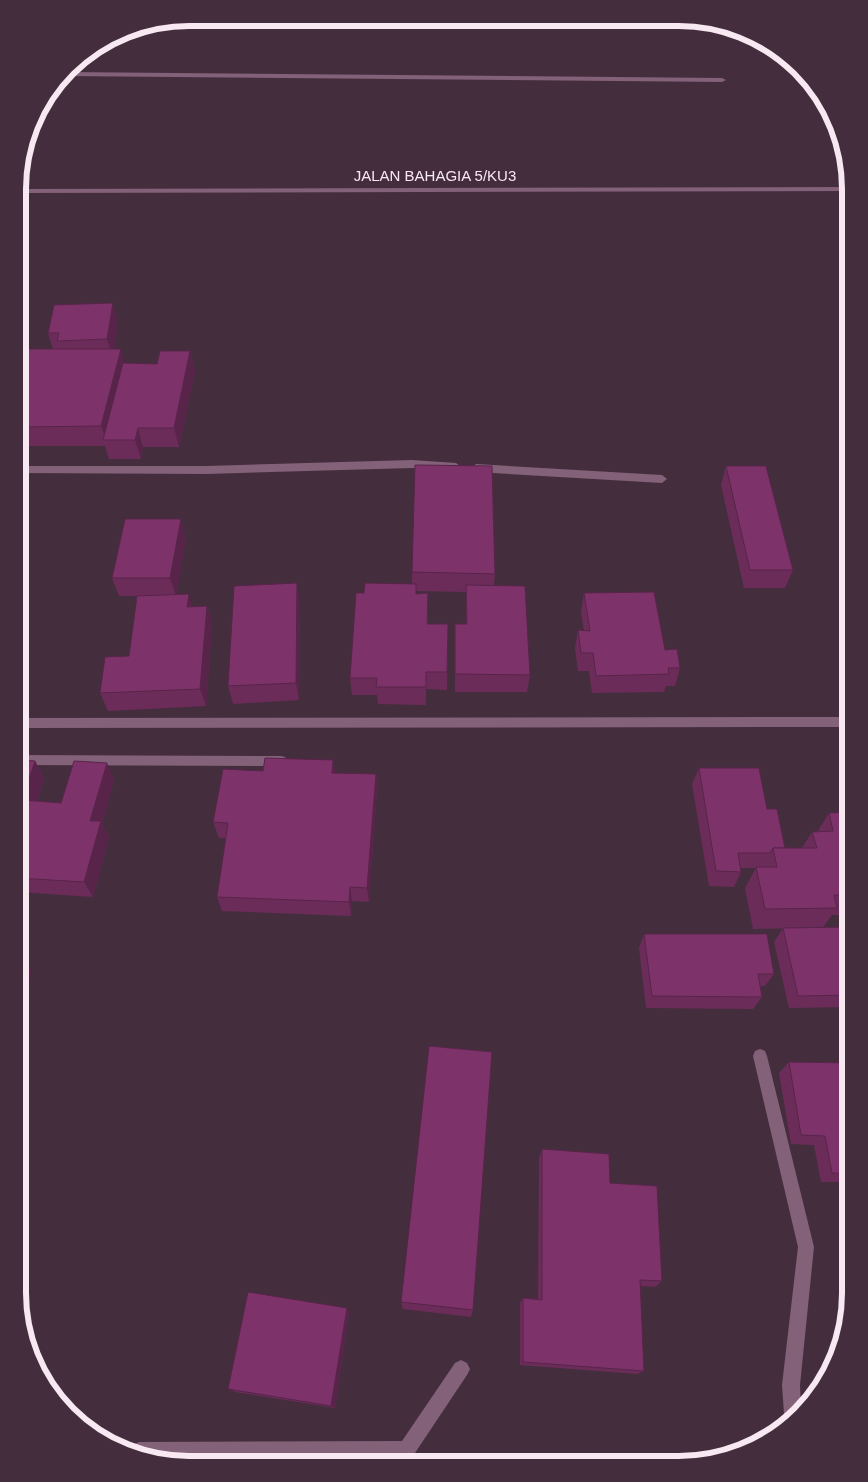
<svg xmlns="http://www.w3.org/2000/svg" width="868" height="1482" font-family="Arial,sans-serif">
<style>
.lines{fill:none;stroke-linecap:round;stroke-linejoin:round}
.lane{fill:#836178;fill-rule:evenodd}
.street{fill:#836178;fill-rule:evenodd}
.wall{fill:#6c2c5a}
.shaded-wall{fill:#58244a}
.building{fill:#7d3369;stroke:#58244a}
.labels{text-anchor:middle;stroke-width:4;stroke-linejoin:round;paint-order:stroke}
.far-street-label{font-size:15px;fill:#f7e8f2;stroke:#442e3d}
.rim{fill:none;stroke:#f7e8f2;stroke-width:6}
</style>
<rect width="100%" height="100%" fill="#442e3d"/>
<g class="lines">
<!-- lane -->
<g class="lane">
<polygon points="67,72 722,78 726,80 722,82 64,76"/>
<polygon points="412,460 456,463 461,467 456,471 412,468 207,474 19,473 19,466 207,466"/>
<polygon points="476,464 662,475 667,479 662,483 476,472 471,468"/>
</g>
<!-- street -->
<g class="street">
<polygon points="850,187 850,191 19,193 19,189"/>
<polygon points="850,717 850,727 18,728 18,718"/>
<polygon points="18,755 281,756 285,757 287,761 285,765 281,766 18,765"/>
<polygon points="760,1049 765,1051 767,1056 814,1247 800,1385 801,1408 786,1419 784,1414 782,1385 798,1247 753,1056 755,1051"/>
<polygon points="461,1360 467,1363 470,1369 467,1375 413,1456 407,1459 160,1460 131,1448 133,1445 139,1442 402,1441 455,1363"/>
</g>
</g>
<!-- wall -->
<g class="wall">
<polygon points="118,323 114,349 125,363 157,364 190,351 195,371 179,447 143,447 141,459 109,459 105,446 19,446 19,349 53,349 48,333"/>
<polygon points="726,466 793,570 785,588 744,588 721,485"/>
<polygon points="186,538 176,595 192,607 207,606 212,624 206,706 108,711 100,693 129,656 151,596 119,596 112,578"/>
<polygon points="412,572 495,574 494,585 530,675 527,692 455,692 455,624 466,624 466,592 416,591 416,594 428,593 428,624 448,624 447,690 426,689 426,705 378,704 377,695 352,695 350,678 364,593 412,584"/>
<polygon points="584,593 665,650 680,668 675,686 666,686 664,692 592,693 589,671 578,671 575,648 578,630 584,631 581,612"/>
<polygon points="300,601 299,700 233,704 228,686"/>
<polygon points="18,760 35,761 44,778 37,801 61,803 114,779 102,824 109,837 93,897 18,892"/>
<polygon points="333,760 335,773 376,774 377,790 369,902 352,901 351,916 222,911 217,897 226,838 219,838 213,822 263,771"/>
<polygon points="699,768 767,809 785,848 802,848 812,832 818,831 829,813 850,812 850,915 832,915 823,927 850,927 850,1007 789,1008 774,942 783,928 798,928 753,929 745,888 756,868 741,868 741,872 734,887 709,886 692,784"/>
<polygon points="644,934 774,974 765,986 760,986 762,997 753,1009 646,1008 639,948"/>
<polygon points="789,1062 850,1063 850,1182 821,1182 814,1145 791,1144 779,1073"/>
<polygon points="542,1149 610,1183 662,1281 655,1287 640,1286 644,1371 637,1374 520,1365 520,1303 523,1298 538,1299 539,1158"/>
<polygon points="401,1302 473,1310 471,1317 403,1309"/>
<polygon points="347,1308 349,1312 335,1408 235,1392 228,1389"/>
</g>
<!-- shaded-wall -->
<g class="shaded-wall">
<polygon points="113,303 118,323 113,358 107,339"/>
<polygon points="121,349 126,368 106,440 101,426"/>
<polygon points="190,351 195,371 179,447 174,428"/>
<polygon points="138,428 143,447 141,459 135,440"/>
<polygon points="181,519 186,538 176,596 170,578"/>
<polygon points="297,583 300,601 299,700 296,683"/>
<polygon points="189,594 194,612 187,607"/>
<polygon points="207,606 212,624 206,706 200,689"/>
<polygon points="333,760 336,776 332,773"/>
<polygon points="35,761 44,778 32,816 22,800"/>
<polygon points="107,763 114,779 102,824 109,837 93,897 84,882 90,821"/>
<polygon points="376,774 377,790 369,902 367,888"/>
<polygon points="350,887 352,901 351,916 349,902"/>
<polygon points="21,958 32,971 18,1032 18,972"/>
<polygon points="347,1308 349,1312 335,1408 331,1406"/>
</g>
<!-- building -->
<g class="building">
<polygon points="113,303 107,339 57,341 59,333 48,333 54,305"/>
<polygon points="19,349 121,349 101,426 19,427"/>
<polygon points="160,351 190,351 174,428 138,428 135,440 103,440 123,363 157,364"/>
<polygon points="415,465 492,466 495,574 412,572"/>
<polygon points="726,466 766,466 793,570 750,570"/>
<polygon points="125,519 181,519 170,578 112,578"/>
<polygon points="297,583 296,683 228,686 234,586"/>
<polygon points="365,583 416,584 416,594 428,593 427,624 448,624 447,672 426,672 426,687 376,687 377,678 350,678 356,593 364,593"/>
<polygon points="466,585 525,586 530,675 455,674 455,624 467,624"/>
<polygon points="654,592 665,650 677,649 680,668 668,668 669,674 596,676 593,653 581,653 578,630 590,631 584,593"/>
<polygon points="189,594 187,607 207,606 200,689 100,693 105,657 129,656 137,596"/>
<polygon points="265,758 333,760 332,773 376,774 367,888 350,887 349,902 217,897 228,823 213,822 223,769 263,771"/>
<polygon points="18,760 35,761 22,800 61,803 74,761 107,763 90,821 101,821 84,882 18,878"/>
<polygon points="699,768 759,768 767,809 777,809 785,848 773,848 770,853 738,853 741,872 716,871"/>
<polygon points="850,812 850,895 834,895 837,908 765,909 756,867 777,867 773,848 817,848 812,832 833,831 829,813"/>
<polygon points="850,927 850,995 798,996 783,928"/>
<polygon points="644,934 767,934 774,974 758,974 762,997 652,996"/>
<polygon points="18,958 21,958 18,972"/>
<polygon points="429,1046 492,1052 473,1310 401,1302"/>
<polygon points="789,1062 850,1063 850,1174 832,1173 825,1136 801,1135"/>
<polygon points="542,1149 609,1154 610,1183 657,1186 662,1281 640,1280 644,1371 523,1362 523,1298 542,1300"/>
<polygon points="248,1292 347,1308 331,1406 228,1389"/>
</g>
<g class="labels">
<!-- far-street labels -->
<g class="far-street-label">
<text x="435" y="181">JALAN BAHAGIA 5/KU3</text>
</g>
</g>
<!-- crop -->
<path d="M0 0H868V1482H0ZM189 26H679A163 163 0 0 1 842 189V1293A163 163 0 0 1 679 1456H189A163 163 0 0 1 26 1293V189A163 163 0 0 1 189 26Z" fill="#442e3d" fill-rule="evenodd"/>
<path class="rim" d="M189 26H679A163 163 0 0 1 842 189V1293A163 163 0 0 1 679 1456H189A163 163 0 0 1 26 1293V189A163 163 0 0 1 189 26Z"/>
</svg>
